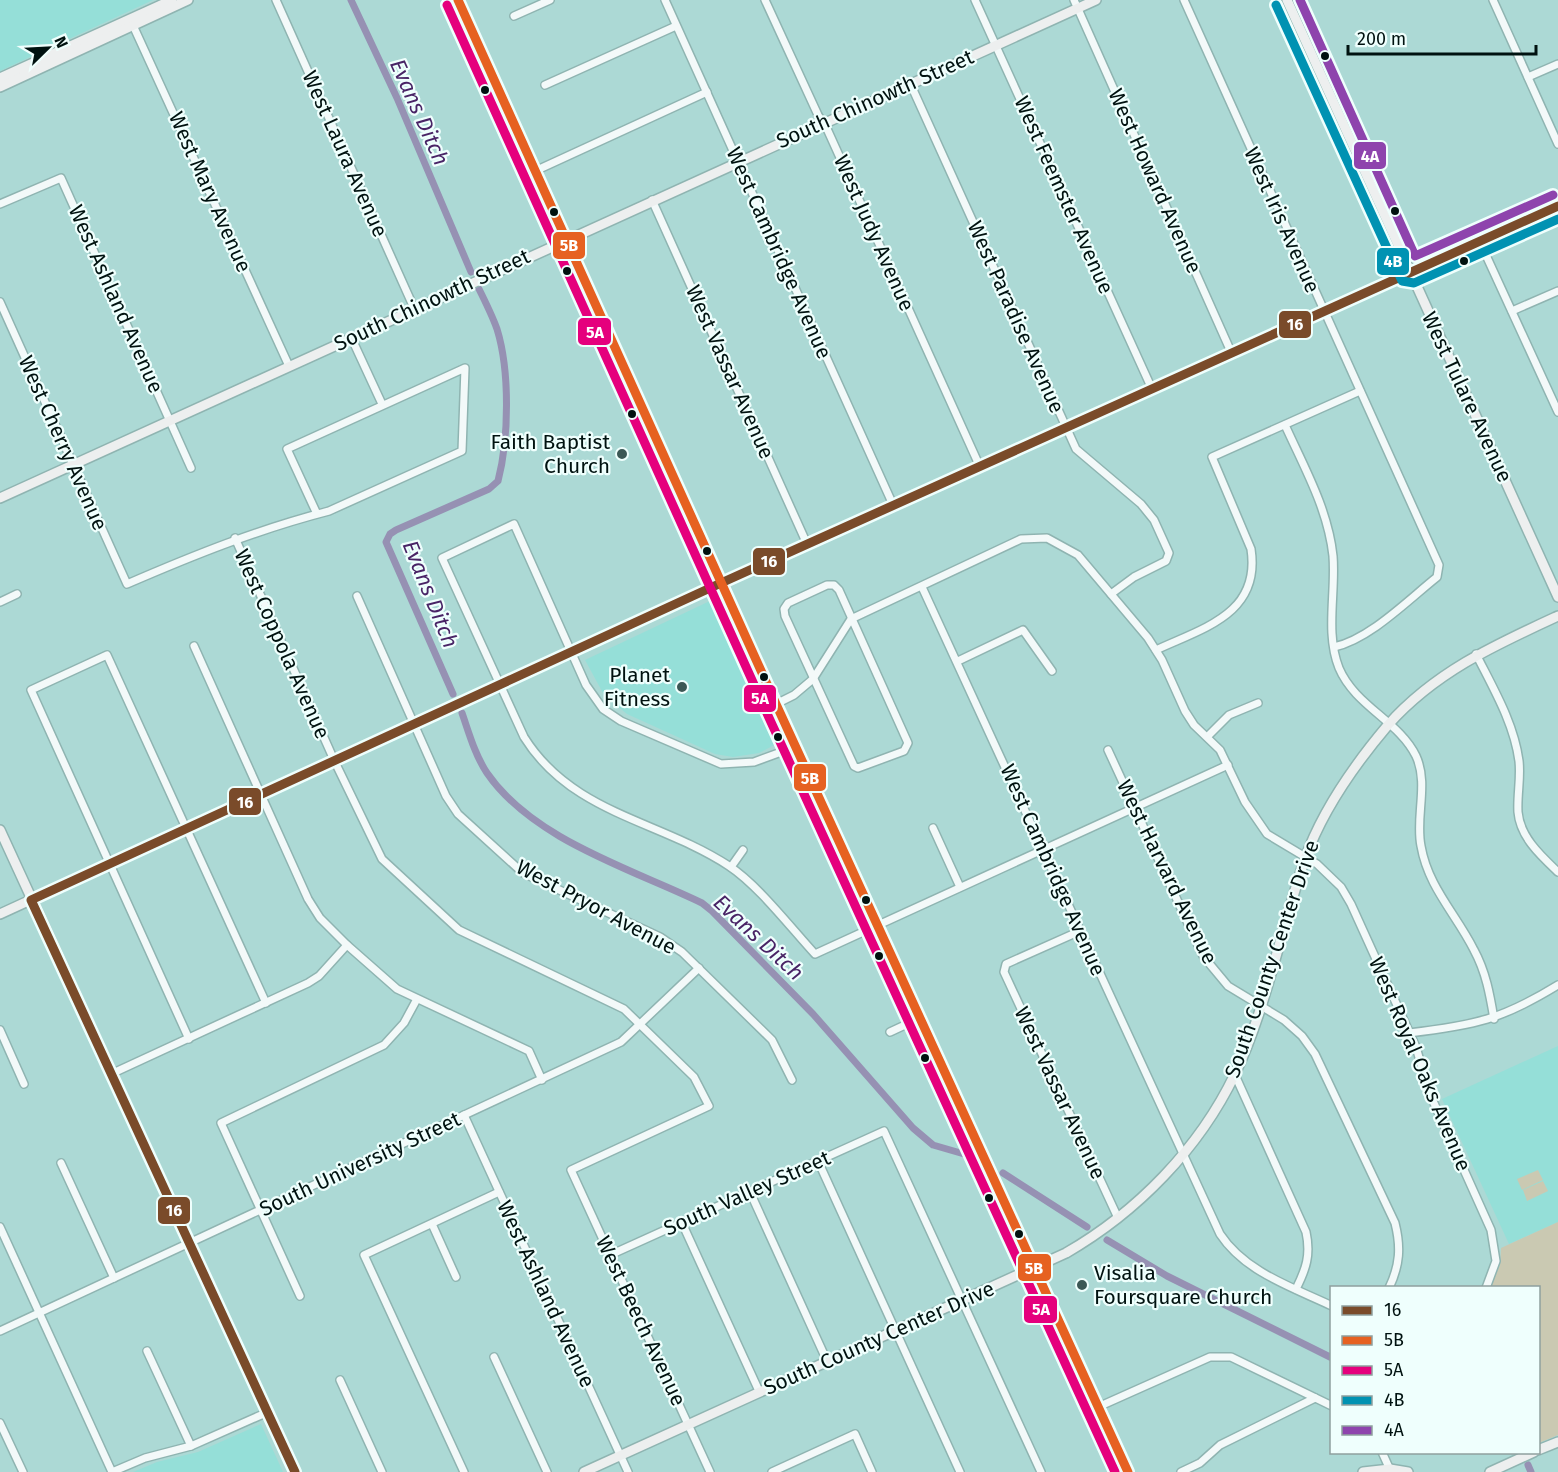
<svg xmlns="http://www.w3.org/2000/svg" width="1558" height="1472" font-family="'Fira Sans',sans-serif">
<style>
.built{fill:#95dfd8}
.green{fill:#cac9b2}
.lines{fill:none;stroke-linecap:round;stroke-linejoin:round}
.canal{stroke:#9691b3;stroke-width:7}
.street-casing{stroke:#8fb4b1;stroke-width:10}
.secondary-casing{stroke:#8fb4b1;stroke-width:12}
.street{stroke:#f3f9f9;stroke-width:7}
.secondary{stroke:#edefef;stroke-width:9}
.bus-1-casing{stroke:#effffd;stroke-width:14}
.bus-2-casing{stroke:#effffd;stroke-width:14}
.bus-3-casing{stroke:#effffd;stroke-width:14}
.bus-4-casing{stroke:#effffd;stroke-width:14}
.bus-5-casing{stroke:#effffd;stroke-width:14}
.bus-1{stroke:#7a4b2a;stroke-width:9}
.bus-2{stroke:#e66121;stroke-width:9}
.bus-3{stroke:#e5007d;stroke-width:9}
.bus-4{stroke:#0092b2;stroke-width:9}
.bus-5{stroke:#8e44ad;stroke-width:9}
.bus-dot{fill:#001210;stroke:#effffd;stroke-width:2}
.poi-dot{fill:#3c5855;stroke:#effffd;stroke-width:2}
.labels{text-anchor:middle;stroke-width:4.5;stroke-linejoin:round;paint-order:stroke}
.street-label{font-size:21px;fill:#001210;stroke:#effffd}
.poi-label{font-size:21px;fill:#001210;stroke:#effffd;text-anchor:end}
.water-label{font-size:22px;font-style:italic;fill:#492466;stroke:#effffd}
.line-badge{stroke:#effffd;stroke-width:2}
.badge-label{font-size:16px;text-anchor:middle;font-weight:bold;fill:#fff}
</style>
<rect width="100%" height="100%" fill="#acd9d5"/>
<!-- built -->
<g class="built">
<polygon points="0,0 153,0 0,71"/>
<polygon points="712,600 716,602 780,742 759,753 733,757 715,754 627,714 604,695 585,660"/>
<polygon points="1558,1046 1558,1222 1509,1244 1442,1099"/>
<polygon points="261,1424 283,1472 133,1472 157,1462 198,1452"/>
</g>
<!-- green -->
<g class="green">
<polygon points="1538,1170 1543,1180 1522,1190 1517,1179"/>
<polygon points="1543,1181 1548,1191 1527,1201 1523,1190"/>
<polygon points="1558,1222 1558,1435 1539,1443 1538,1288 1490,1287 1500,1265 1501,1248"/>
</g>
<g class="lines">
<!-- canal -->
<g class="canal">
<polyline points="351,0 397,98 471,272"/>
<path d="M453,694L386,542L390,534L396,530L489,489L498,481C509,439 510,371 497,329C492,315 485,301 478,287"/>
<path d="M462,713C469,733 475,755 487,773C533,840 632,869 702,903L712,911L813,1014L913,1128L933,1145L971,1156"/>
<polyline points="1003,1173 1087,1227"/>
<polyline points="1107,1240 1167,1276 1332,1358"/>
<polyline points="1528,1465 1531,1472"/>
</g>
<defs>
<g id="street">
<polyline points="276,0 414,308"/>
<polyline points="665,0 894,507"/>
<polyline points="765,0 818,115 828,131 980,467"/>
<polyline points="975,0 1152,389"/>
<polyline points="1074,0 1232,354"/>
<path d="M1184,0L1439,565L1437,577C1408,600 1370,639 1334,647"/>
<polyline points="1493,0 1558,144"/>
<polyline points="514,16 550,0"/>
<polyline points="131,21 289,366"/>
<polyline points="1528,77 1558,64"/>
<polyline points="910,83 1076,449 1141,504 1154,520 1169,553 1166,561 1134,577 1111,594"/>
<polyline points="545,85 676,26"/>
<polyline points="535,171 707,92"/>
<polyline points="652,200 807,544"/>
<polyline points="0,204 61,178 191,468"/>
<polyline points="1479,240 1558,412"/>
<path d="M0,302L127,584C194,555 259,529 329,511L462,451L465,368L287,449L317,514"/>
<polyline points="1512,311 1558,291"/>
<polyline points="351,337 382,404"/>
<path d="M1285,425C1304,467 1328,509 1333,556C1336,593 1325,633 1339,668C1355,706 1399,721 1416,756C1429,784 1415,817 1421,846C1428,887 1456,914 1474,950C1486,972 1490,995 1494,1019"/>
<polyline points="235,538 334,760 382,859 459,930 624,1009 694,1077 709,1106 571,1170 710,1472"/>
<polygon points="827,585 834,585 839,590 908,743 904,751 858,768 854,766 785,616 784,609 788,603"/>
<path d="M922,587L1220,1234C1245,1272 1292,1287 1332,1306"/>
<polyline points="357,596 446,796 458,814 523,873 660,937 682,952 772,1040 792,1080"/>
<polyline points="0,602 17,594"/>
<polyline points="194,646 308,899 320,918 347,945 397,989 529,1051 542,1080"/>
<path d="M1156,650C1203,628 1261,614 1251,549L1212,457L1360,391"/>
<path d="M1476,654C1493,688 1514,723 1519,761C1521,778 1517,795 1518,812C1520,837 1541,856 1558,872"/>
<polyline points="958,661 1023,630 1052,671"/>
<polyline points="776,704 794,695 813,679 851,619 1021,539 1047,538 1078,555 1148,638 1162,660 1185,711 1194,725 1220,750 1245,802 1267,834 1317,864 1341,887 1351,904 1416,1047 1429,1092 1491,1230 1496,1261 1486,1288"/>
<polyline points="1208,736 1229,715 1258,703"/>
<path d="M795,747L754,762L721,764L621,721L603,709L586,685L514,524L442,558L524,737C572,814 659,820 729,866C758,885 791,928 815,954L1228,765"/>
<path d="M1108,750L1203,956L1228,986L1284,1020L1302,1036L1315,1054L1395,1223C1401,1247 1400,1265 1389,1288"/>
<polyline points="933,828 960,887"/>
<polyline points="731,867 743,850"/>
<polyline points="1080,931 1006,964 1004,972 1118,1218"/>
<polyline points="0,1030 24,1084"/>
<polyline points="890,1032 920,1018"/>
<path d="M1409,1033C1475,1025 1501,1020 1558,985"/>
<polyline points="189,1039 31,690 107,655 266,1003"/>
<polyline points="111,1074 308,983 319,976 347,945"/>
<path d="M1235,1075L1306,1232C1311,1255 1306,1269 1296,1289"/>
<polyline points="464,1115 628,1472"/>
<polyline points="818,1161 960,1472"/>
<polyline points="61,1163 114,1278"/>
<polyline points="750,1192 827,1361"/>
<polyline points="682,1223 759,1391"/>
<polyline points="432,1224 456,1277"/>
<polyline points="0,1227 112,1472 145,1458 191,1446 268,1412"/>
<polyline points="610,1255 884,1131 1041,1472"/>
<polyline points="300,1296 221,1123 384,1045 404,1023 417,999"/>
<polyline points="0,1331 621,1042 699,968"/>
<polyline points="147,1351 191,1446"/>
<polyline points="494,1357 547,1472"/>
<polyline points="340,1380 382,1472"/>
<polyline points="1098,1407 1210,1357 1231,1357 1332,1406"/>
<polyline points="0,1423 23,1472"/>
<polyline points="1382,1452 1391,1472"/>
<polyline points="464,1472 364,1255 499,1192"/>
<polyline points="772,1472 855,1434 872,1472"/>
<polyline points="1181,1472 1200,1463 1220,1445 1315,1398"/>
</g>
<g id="secondary">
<polyline points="458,0 776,704 1128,1472"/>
<polyline points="1287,0 1558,597"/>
<polyline points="0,78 172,0"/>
<polyline points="0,87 188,0"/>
<polyline points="0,498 1096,0"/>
<polyline points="0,830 295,1472"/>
<polyline points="0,914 731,578 1558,206"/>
<polyline points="1538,1450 1558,1442"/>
<path d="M584,1472L1066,1253C1137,1212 1199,1149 1235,1074C1266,1010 1281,928 1305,859C1322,811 1355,764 1388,725C1435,672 1495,645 1558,616"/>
<polyline points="1363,1472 1390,1469 1408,1472"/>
<polyline points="1490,1472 1534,1452"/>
</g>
</defs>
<!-- street casing -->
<use href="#street" class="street-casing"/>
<!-- secondary casing -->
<use href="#secondary" class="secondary-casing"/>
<!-- street -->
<use href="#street" class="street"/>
<!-- secondary -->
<use href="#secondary" class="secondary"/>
<defs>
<polyline id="bus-1" points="295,1472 31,900 721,583 1558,206"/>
<polyline id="bus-2" points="458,0 776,704 1128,1472"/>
<polyline id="bus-3" points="447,5 765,709 1115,1472"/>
<polyline id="bus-4" points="1276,5 1402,281 1414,283 1558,219"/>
<polyline id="bus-5" points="1300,0 1415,256 1553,195"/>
</defs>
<!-- bus-1 casing -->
<use href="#bus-1" class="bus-1-casing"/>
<!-- bus-2 casing -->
<use href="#bus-2" class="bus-2-casing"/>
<!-- bus-3 casing -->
<use href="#bus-3" class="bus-3-casing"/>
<!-- bus-4 casing -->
<use href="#bus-4" class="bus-4-casing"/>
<!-- bus-5 casing -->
<use href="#bus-5" class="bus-5-casing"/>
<!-- bus-1 -->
<use href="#bus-1" class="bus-1"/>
<!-- bus-2 -->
<use href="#bus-2" class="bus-2"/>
<!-- bus-3 -->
<use href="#bus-3" class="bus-3"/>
<!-- bus-4 -->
<use href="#bus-4" class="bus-4"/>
<!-- bus-5 -->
<use href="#bus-5" class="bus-5"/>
</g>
<!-- markers -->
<g class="bus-dot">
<circle cx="1325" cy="56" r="5"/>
<circle cx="485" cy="90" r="5"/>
<circle cx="1395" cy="211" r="5"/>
<circle cx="554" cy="212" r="5"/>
<circle cx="1464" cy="261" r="5"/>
<circle cx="567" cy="271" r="5"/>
<circle cx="632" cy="414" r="5"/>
<circle cx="707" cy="551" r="5"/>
<circle cx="764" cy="677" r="5"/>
<circle cx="778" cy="737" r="5"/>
<circle cx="866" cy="900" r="5"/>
<circle cx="879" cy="956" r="5"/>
<circle cx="925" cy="1058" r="5"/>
<circle cx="989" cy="1198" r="5"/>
<circle cx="1019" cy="1234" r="5"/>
</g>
<g class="poi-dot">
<circle cx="622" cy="454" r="6"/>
<circle cx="682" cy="687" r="6"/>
<circle cx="1082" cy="1285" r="6"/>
</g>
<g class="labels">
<!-- street labels -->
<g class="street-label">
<text transform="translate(875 99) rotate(-24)" y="7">South Chinowth Street</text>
<text transform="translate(345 154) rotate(66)" y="7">West Laura Avenue</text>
<text transform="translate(1155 181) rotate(66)" y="7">West Howard Avenue</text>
<text transform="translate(210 192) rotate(66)" y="7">West Mary Avenue</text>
<text transform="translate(1064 195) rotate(66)" y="7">West Feemster Avenue</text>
<text transform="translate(1282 220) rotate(66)" y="7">West Iris Avenue</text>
<text transform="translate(874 233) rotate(66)" y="7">West Judy Avenue</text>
<text transform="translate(779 253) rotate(66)" y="7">West Cambridge Avenue</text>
<text transform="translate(116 299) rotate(66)" y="7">West Ashland Avenue</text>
<text transform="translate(432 300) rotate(-25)" y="7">South Chinowth Street</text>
<text transform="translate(1016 317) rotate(66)" y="7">West Paradise Avenue</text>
<text transform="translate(730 372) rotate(66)" y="7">West Vassar Avenue</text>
<text transform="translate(1467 397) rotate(65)" y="7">West Tulare Avenue</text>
<text transform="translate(63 443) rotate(66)" y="7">West Cherry Avenue</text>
<text transform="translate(282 644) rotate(66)" y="7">West Coppola Avenue</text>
<text transform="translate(1053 870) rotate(66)" y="7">West Cambridge Avenue</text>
<text transform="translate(1167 872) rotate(64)" y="7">West Harvard Avenue</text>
<text transform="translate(596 907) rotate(28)" y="7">West Pryor Avenue</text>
<text transform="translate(1272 959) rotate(-71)" y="7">South County Center Drive</text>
<text transform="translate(1420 1064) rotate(67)" y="7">West Royal Oaks Avenue</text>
<text transform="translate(1060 1093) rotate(65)" y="7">West Vassar Avenue</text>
<text transform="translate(360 1164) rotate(-25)" y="7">South University Street</text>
<text transform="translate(747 1193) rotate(-24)" y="7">South Valley Street</text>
<text transform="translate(546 1294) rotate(65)" y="7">West Ashland Avenue</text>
<text transform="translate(641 1321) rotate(65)" y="7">West Beech Avenue</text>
<text transform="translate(879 1338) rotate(-24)" y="7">South County Center Drive</text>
</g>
<!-- poi labels -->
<g class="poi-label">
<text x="610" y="449">Faith Baptist<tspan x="610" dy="24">Church</tspan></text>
<text x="670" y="682">Planet<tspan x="670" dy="24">Fitness</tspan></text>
<text x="1094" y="1280" text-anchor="start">Visalia<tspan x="1094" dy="24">Foursquare Church</tspan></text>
</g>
<!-- water labels -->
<g class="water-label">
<text transform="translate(420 112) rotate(66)" y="8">Evans Ditch</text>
<text transform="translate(431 594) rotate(68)" y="8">Evans Ditch</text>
<text transform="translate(759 937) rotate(43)" y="8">Evans Ditch</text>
</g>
</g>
<g class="line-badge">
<rect x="1353" y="141" width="34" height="29" rx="6" fill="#8e44ad"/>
<rect x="552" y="231" width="34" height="29" rx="6" fill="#e66121"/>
<rect x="1376" y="247" width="34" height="29" rx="6" fill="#0092b2"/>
<rect x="1278" y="310" width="34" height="29" rx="6" fill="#7a4b2a"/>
<rect x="577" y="317" width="35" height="29" rx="6" fill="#e5007d"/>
<rect x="752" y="547" width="34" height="29" rx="6" fill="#7a4b2a"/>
<rect x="743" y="684" width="34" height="29" rx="6" fill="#e5007d"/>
<rect x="793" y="763" width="34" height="29" rx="6" fill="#e66121"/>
<rect x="228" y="787" width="34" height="29" rx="6" fill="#7a4b2a"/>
<rect x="157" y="1196" width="34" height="29" rx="6" fill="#7a4b2a"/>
<rect x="1017" y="1253" width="35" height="29" rx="6" fill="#e66121"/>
<rect x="1023" y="1295" width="35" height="29" rx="6" fill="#e5007d"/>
</g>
<g class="badge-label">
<text x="1370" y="162">4A</text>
<text x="569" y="251">5B</text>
<text x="1393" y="267">4B</text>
<text x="1295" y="330">16</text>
<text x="595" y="338">5A</text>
<text x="769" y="567">16</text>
<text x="760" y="704">5A</text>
<text x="810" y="784">5B</text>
<text x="245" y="808">16</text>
<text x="174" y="1216">16</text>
<text x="1034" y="1274">5B</text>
<text x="1041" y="1315">5A</text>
</g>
<!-- legend -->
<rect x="1330" y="1286" width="210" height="168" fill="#effffd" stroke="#8fa09e" stroke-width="1.5"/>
<rect x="1342" y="1306" width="30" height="9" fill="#7a4b2a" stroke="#8fa09e" stroke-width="1.5"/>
<text x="1384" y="1316" font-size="18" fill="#001210">16</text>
<rect x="1342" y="1336" width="30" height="9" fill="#e66121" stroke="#8fa09e" stroke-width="1.5"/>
<text x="1384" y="1346" font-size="18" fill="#001210">5B</text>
<rect x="1342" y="1366" width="30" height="9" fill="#e5007d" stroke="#8fa09e" stroke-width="1.5"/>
<text x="1384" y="1376" font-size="18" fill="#001210">5A</text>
<rect x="1342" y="1396" width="30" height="9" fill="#0092b2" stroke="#8fa09e" stroke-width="1.5"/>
<text x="1384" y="1406" font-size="18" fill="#001210">4B</text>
<rect x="1342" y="1426" width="30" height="9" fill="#8e44ad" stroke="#8fa09e" stroke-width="1.5"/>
<text x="1384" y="1436" font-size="18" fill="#001210">4A</text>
<!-- north arrow -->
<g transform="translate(48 48) rotate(66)" stroke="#effffd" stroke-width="4.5" paint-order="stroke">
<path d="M0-4.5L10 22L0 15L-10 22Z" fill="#001210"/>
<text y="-9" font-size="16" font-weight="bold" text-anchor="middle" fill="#001210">N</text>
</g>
<!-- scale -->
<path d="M1348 45v9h188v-9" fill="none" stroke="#001210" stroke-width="3"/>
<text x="1357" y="45" font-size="18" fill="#001210" stroke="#effffd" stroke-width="4.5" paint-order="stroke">200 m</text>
</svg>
